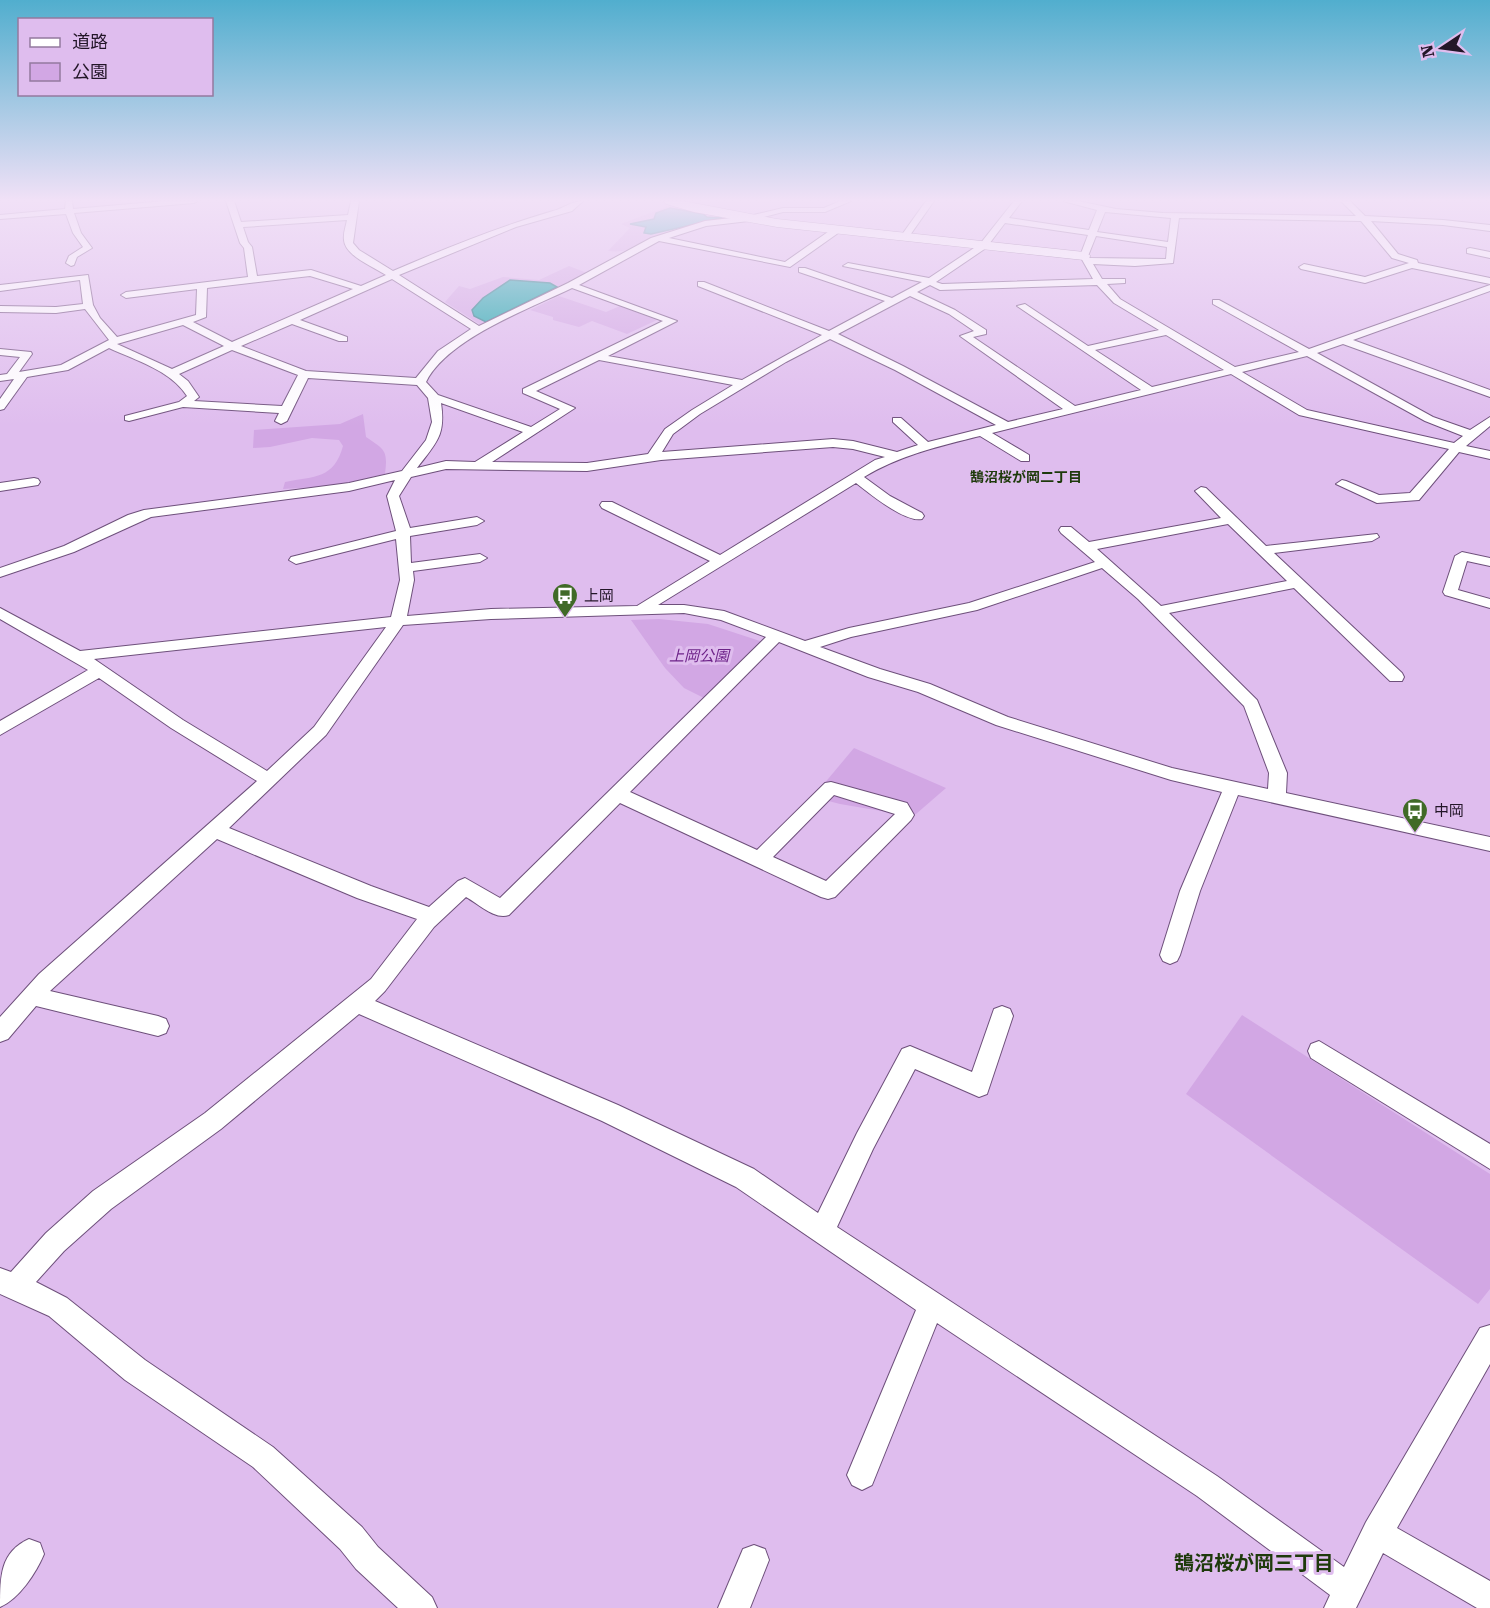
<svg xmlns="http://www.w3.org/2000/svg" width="1490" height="1608" font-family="'Roboto Serif','Noto Sans JP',serif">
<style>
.green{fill:#d2a7e4}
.water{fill:#0ea5a6;stroke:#147a80;stroke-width:1.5}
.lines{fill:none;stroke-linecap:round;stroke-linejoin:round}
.street-casing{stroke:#6e507b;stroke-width:2}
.secondary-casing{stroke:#6e507b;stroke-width:1}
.street{fill:#fff;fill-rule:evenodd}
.secondary{fill:#fff;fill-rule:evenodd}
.labels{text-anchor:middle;stroke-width:6;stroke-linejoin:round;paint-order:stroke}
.far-neighbourhood-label{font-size:14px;font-weight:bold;fill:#1e3a0b;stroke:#dfbdee}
.poi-label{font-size:15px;fill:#231628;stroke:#dfbdee;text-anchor:start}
.park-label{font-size:15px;font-style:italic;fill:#6e2389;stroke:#dfbdee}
.near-neighbourhood-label{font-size:20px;font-weight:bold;fill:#1e3a0b;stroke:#dfbdee}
</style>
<rect width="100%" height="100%" fill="#dfbdee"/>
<!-- green -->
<g class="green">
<path d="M671,205L729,218C707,222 686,226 665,233C641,241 635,254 608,251L630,228L621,224Z"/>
<polygon points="569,266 587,273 481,325 445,302 459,286 470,289 503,277 539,280"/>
<polygon points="559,296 606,312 620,306 657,320 627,334 592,321 579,327 553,320 553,317 530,310"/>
<path d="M363,414L366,437C385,450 388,450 385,474L333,486L283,489L285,482C315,476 334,479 343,446L339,440L312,438L270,447L253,448L254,430L340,424Z"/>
<polygon points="659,619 708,624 763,642 704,698 684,688 665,668 631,620"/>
<polygon points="854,748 946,788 916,814 905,815 840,804 813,797"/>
<polygon points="1242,1015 1490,1174 1490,1289 1478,1304 1186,1094"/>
</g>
<!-- water -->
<g class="water">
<polygon points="670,208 703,214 707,217 722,218 651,234 644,233 646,227 630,224 654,219 656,213"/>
<polygon points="510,280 550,283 557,287 486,322 474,316 472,310 483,298"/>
</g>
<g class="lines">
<defs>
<g id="street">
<polygon points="66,201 72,201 73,209 165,201 198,201 194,203 74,213 81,233 92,248 77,257 74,265 71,266 66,263 69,256 83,247 73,233 66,214 0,219 0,215 65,209"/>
<path d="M226,201H234L241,222L348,215L351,201H359L353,243L359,250L393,271C446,248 498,227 553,211C564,208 572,201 583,201L572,211L516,227L399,275L479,326L568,283L651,238L705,221L749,216L783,208H824L840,201H851L825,212H783L749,221L706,226L669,238L785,262L835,227H841V231L790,267L659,241L579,285L677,321L608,356L742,380L822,335L698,286V282H704L829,331L885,301L799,272V268H805L892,298L922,282L843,266L848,263L929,278L980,244L1014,201H1022L1009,218L1089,230L1097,210L1063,201H1078L1116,209L1163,213L1356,216L1341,201H1350L1365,216L1443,220L1490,225V231L1443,225L1371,221L1398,254L1417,260L1418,263L1490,278V284L1412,268L1365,283L1301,269L1299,267L1304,264L1365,277L1409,263L1392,258L1361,221L1179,218L1173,263L1135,266L1093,264L1102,279H1125V283L1107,284L1120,299L1235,367L1299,352L1213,304V300H1219L1309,349L1490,285V291L1353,340L1490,390V397L1343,344L1317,353L1433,417L1470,430L1490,417V426L1466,446L1490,451V459L1459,452L1419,500L1377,503L1336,484L1342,480L1346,481L1379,495L1410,493L1449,449L1299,415L1231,374L992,433L1029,455V461H1021L980,436C940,446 900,455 864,477L890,496L922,513L924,516L922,519C905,523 869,493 856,483L658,605H684L724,611L805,641L849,628L969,603L1095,562L1061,533L1059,530L1061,527H1071L1089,542L1221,518L1195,491L1201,487L1206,488L1266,546L1377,534L1379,537L1372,541L1274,553L1402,673L1404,677L1402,681H1390L1294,588L1169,613L1257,700L1287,773L1286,793L1490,837V851L1238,795L1200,891L1180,955L1177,961L1170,964L1163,961L1160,955L1180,891L1222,792L1171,780L996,725L918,692L868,677L779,642L630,792L757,850L825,783L831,782L907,803L914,815L911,820L835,897L828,899L821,897L620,803L509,915C494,920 479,904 466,897L434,927L385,991L375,1001L618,1105L754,1169L818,1213L857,1133L902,1049L910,1046L972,1072L994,1009L1002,1006L1010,1009L1013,1016L987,1094L979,1097L915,1069L873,1149L837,1227L1217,1476L1344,1567L1366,1522L1480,1328L1490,1325V1364L1397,1528L1490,1581V1608H1477L1383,1553L1356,1608H1324L1330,1595L1197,1496L937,1323L872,1485L862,1490L852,1485L847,1475L916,1310L736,1187L602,1121L359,1014L221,1129L111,1209L64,1251L36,1282L67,1298L145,1360L273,1447L362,1527L378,1547L432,1597L437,1608H398L356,1569L340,1549L253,1467L125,1380L49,1316L0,1294V1268L11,1272L46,1233L93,1191L205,1113L371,979L417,919L357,898L217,839L50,991L158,1016L166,1019L169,1026L166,1033L158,1036L36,1006L8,1039L0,1042V1017L39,974L257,781L171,728L99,678L0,735V721L88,670L0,619V608L80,651L391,617L400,580L396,539L296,564L289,560L291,557L396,531L387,496L395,480L349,491L151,517L74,552L0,577V568L64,546L128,515L144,510L349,483L402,471L426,440L432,422L428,398L417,385L308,378L287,421L281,424L275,421L279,413L183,407L129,421L125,420V416L179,402L187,396C170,370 137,361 109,348L68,370L27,377L4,409L0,410V399L14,379L0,381V375L7,374L20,357L0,355V349L31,352L32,354L19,372L61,365L109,340L85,309L56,313L0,312V306L56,307L83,304L80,280L0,291V285L88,275L93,305L100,318L117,337L196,315L197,289L126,298L121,295L126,292L248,277L244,248L240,243ZM1105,212L1171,218L1168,242L1097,232ZM347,220C346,226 343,233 344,240C345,256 374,267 386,275L361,286L311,270L257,276L252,247L248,242L243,227ZM1005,223L1088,235L1080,256L1093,279L942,284L936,282L986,248ZM1096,236L1167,247L1166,259L1090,258L1088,256ZM310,276L353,289L232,342L193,322L206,317L207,288ZM392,279L471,329L438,351L416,378L306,371L241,346L292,324L339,341H347V337L300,320ZM930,285L940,290L1097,285L1114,303L1159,330L1088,346L1025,304L1017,306L1141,390L1075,406L973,337L986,334V330L955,310L917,292ZM572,288L663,321L523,389V393L560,409L531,427L438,395L426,382C447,339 529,309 572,288ZM910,296L949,314L974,331L960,336L1063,409L1008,422L903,366L838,334ZM183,325L224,346L172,369L117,344ZM1166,335L1224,370L1152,387L1095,350ZM830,339L895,370L996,425L928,442L901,418H893V422L918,445L897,452L853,441L833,439L662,452L673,434L700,414L786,362ZM232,350L298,375L282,406L194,401L199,397L188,381L179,374ZM1307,356L1425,421L1463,436L1454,443L1307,410L1242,372ZM599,360L733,385L692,410L665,429L648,454L587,463L492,462L575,408L536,391ZM441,403L523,432L475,462L446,461L417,468C436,443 446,436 441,403ZM833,447L853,449L885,457L875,460L720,555L612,502H602L600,505L602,508L710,561L637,606L491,609L407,616L414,580L413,571L480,562L487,558L480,554L411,563L410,536L477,525L484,521L477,517L410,528L399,496L411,477L446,469L587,471L661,460ZM1228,524L1287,581L1161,606L1097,549ZM1102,568L1138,599L1244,706L1269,773L1268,789L1172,768L1008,717L930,684L880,669L820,647L851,637L977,610ZM684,613L721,620L766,637L500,898L465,878L458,881L429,907L371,886L229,828L326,735L403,625L491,619ZM386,627L314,727L267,771L183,720L94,659ZM834,795L895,814L826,881L773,857Z"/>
<polygon points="926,201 934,201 908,238 902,238 901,236"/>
<polygon points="1470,248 1490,252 1490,258 1467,253 1467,249"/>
<polygon points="34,478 38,479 40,482 38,485 0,491 0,483"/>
<polygon points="1462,552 1490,558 1490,566 1467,561 1458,590 1490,599 1490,608 1445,595 1443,592 1455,556"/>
<polygon points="1319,1041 1490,1144 1490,1169 1311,1058 1308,1051 1311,1044"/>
<path d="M29,1539L40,1543L44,1554C36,1573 19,1599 0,1607C0,1577 0,1552 29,1539Z"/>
<polygon points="754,1545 765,1549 769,1560 750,1608 718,1608 743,1549"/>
</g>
<polygon id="secondary" points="664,201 683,201 777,219 1084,252 1091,256 1084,260 777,227 694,212 666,204"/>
</defs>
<!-- street casing -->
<use href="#street" class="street-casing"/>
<!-- secondary casing -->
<use href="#secondary" class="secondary-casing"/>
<!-- street -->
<use href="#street" class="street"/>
<!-- secondary -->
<use href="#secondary" class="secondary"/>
</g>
<!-- sky -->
<linearGradient id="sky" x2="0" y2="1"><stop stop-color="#51aece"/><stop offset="0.47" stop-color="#f1e1f7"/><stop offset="1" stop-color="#f1e1f7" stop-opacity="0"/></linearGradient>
<rect width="1490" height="426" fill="url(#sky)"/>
<!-- icons -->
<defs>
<symbol id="bus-pin" viewBox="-11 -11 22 30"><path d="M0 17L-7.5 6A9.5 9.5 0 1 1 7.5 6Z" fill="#406a27" stroke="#dfbdee"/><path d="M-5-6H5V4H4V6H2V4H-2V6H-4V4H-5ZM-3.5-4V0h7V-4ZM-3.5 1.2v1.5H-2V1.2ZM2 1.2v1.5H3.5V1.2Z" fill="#fff"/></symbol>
</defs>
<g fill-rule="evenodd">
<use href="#bus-pin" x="550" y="581" width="30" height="40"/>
<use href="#bus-pin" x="1400" y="796" width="30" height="40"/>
</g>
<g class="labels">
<!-- far-neighbourhood labels -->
<g class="far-neighbourhood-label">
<text x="1026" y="482">鵠沼桜が岡二丁目</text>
</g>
<!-- poi labels -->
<g class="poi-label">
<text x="584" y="601">上岡</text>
<text x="1434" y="816">中岡</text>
</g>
<!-- park labels -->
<g class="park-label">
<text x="699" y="661">上岡公園</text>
</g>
<!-- near-neighbourhood labels -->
<g class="near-neighbourhood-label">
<text x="1254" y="1570">鵠沼桜が岡三丁目</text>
</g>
</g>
<!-- legend -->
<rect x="18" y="18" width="195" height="78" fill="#dfbdee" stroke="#947a9f" stroke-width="1.5"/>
<rect x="30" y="38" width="30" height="9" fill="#ffffff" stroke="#947a9f" stroke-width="1.5"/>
<text x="72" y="48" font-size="18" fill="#231628">道路</text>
<rect x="30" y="63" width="30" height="18" fill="#d2a7e4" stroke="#947a9f" stroke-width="1.5"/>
<text x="72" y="78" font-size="18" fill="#231628">公園</text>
<!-- north arrow -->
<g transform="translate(1442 48) rotate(257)" stroke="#dfbdee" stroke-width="4.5" paint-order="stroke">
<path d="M0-4.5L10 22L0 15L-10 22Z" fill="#231628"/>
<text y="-9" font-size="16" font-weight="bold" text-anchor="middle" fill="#231628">N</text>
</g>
</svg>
